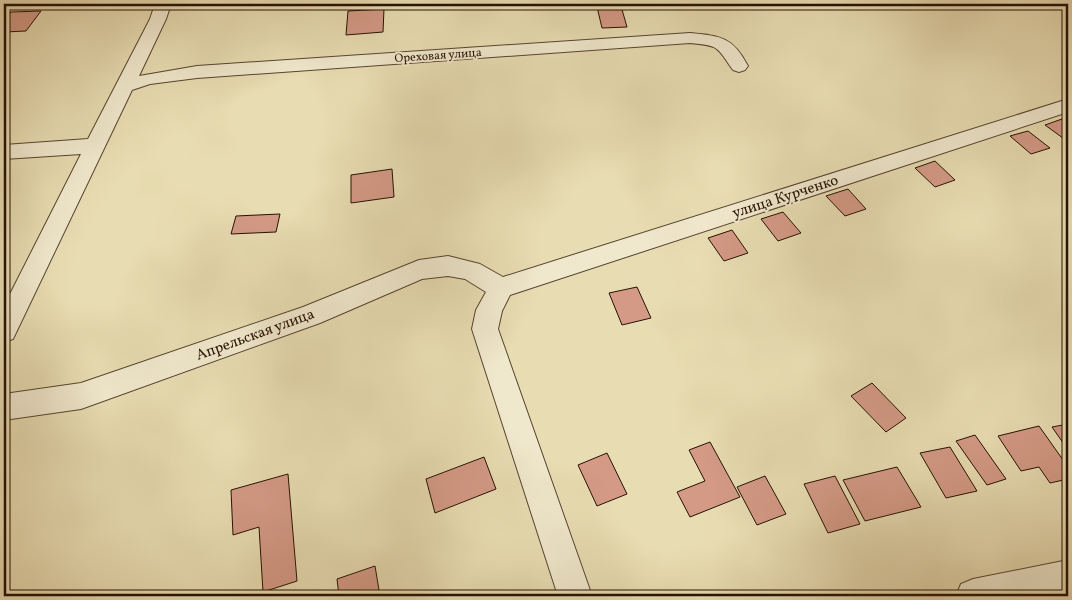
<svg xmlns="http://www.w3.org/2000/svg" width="1072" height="600" font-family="Vollkorn,serif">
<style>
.building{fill:#d49a86;stroke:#261103}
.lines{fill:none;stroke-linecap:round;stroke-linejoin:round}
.minor-casing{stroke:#56442f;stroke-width:2}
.minor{fill:#f0e8cd;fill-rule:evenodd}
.labels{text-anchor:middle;stroke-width:4;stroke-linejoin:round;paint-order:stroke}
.far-street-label{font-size:12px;fill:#261103;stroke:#f0e8cd}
.street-label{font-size:15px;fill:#261103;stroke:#f0e8cd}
</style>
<rect width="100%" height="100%" fill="#e8dcb2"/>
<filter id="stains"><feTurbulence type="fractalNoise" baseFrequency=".004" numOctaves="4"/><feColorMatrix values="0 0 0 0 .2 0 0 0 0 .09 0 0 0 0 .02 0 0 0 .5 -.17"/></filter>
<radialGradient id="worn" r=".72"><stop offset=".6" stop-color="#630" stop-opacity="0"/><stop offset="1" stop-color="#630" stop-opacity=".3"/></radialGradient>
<!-- building -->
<g class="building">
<polygon points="621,6 627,27 602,28 597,7"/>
<polygon points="384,9 383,32 346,35 348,11"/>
<polygon points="41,11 26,31 4,32 4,21 11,12"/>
<polygon points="1062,119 1068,123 1067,141 1045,125"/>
<polygon points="1028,131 1050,148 1031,154 1010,136"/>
<polygon points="935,161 955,180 935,187 915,168"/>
<polygon points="392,169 394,197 351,203 351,175"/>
<polygon points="848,189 866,209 845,216 826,196"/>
<polygon points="783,212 801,233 778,241 761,219"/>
<polygon points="280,214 276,232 231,234 236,216"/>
<polygon points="732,230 748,253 724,261 708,238"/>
<polygon points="637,287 651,318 622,325 609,293"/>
<polygon points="872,383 906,418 886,432 851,396"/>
<polygon points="1068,424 1068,450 1052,427"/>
<polygon points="1039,426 1068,467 1068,479 1050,483 1039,467 1021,471 998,436"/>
<polygon points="975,435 1006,479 987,485 956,441"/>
<polygon points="710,442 740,497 690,517 677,492 705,481 689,450"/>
<polygon points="950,447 977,491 946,498 920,453"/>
<polygon points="607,453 627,494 597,506 578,465"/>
<polygon points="484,457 496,489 435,513 426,479"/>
<polygon points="897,467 921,507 865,521 843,480"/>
<polygon points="288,474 297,581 263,592 259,527 233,535 231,490"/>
<polygon points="765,476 786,514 757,525 737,487"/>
<polygon points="835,476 860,524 828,533 804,484"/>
<polygon points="375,566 380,596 339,596 337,579"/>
</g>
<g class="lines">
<defs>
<g id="minor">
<path d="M155,4H171L166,19L139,76L197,66L690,33C721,36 733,37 748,66L745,70L739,72L733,70C716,46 720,46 690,43L197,78L150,84L132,90L13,339L4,342V306L81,154L4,159V145L88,139L150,19Z"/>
<polygon points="1068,99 1068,112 510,295 502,311 498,329 592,596 558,596 472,329 476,310 486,292 465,279 448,276 422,279 320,323 81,409 4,420 4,394 81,383 303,307 419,260 448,256 480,264 503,277"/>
<polygon points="1068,560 1068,592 1050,596 956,596 961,584 973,579"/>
</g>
</defs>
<!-- minor casing -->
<use href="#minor" class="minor-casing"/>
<!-- minor -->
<use href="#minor" class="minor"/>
</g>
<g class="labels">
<!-- far-street labels -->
<g class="far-street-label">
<text transform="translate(438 55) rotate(-4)" y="4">Ореховая улица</text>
</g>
<!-- street labels -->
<g class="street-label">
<text transform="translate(785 196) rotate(-18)" y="5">улица Курченко</text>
<text transform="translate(255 334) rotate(-20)" y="5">Апрельская улица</text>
</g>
</g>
<!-- margin -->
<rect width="1072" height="600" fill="none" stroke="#e8dcb2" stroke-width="20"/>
<rect x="5" y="5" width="1062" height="590" fill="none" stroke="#261103" stroke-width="2.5"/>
<rect x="10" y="10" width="1052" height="580" fill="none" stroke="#261103"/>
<rect width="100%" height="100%" filter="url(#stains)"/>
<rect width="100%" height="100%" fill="url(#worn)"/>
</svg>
